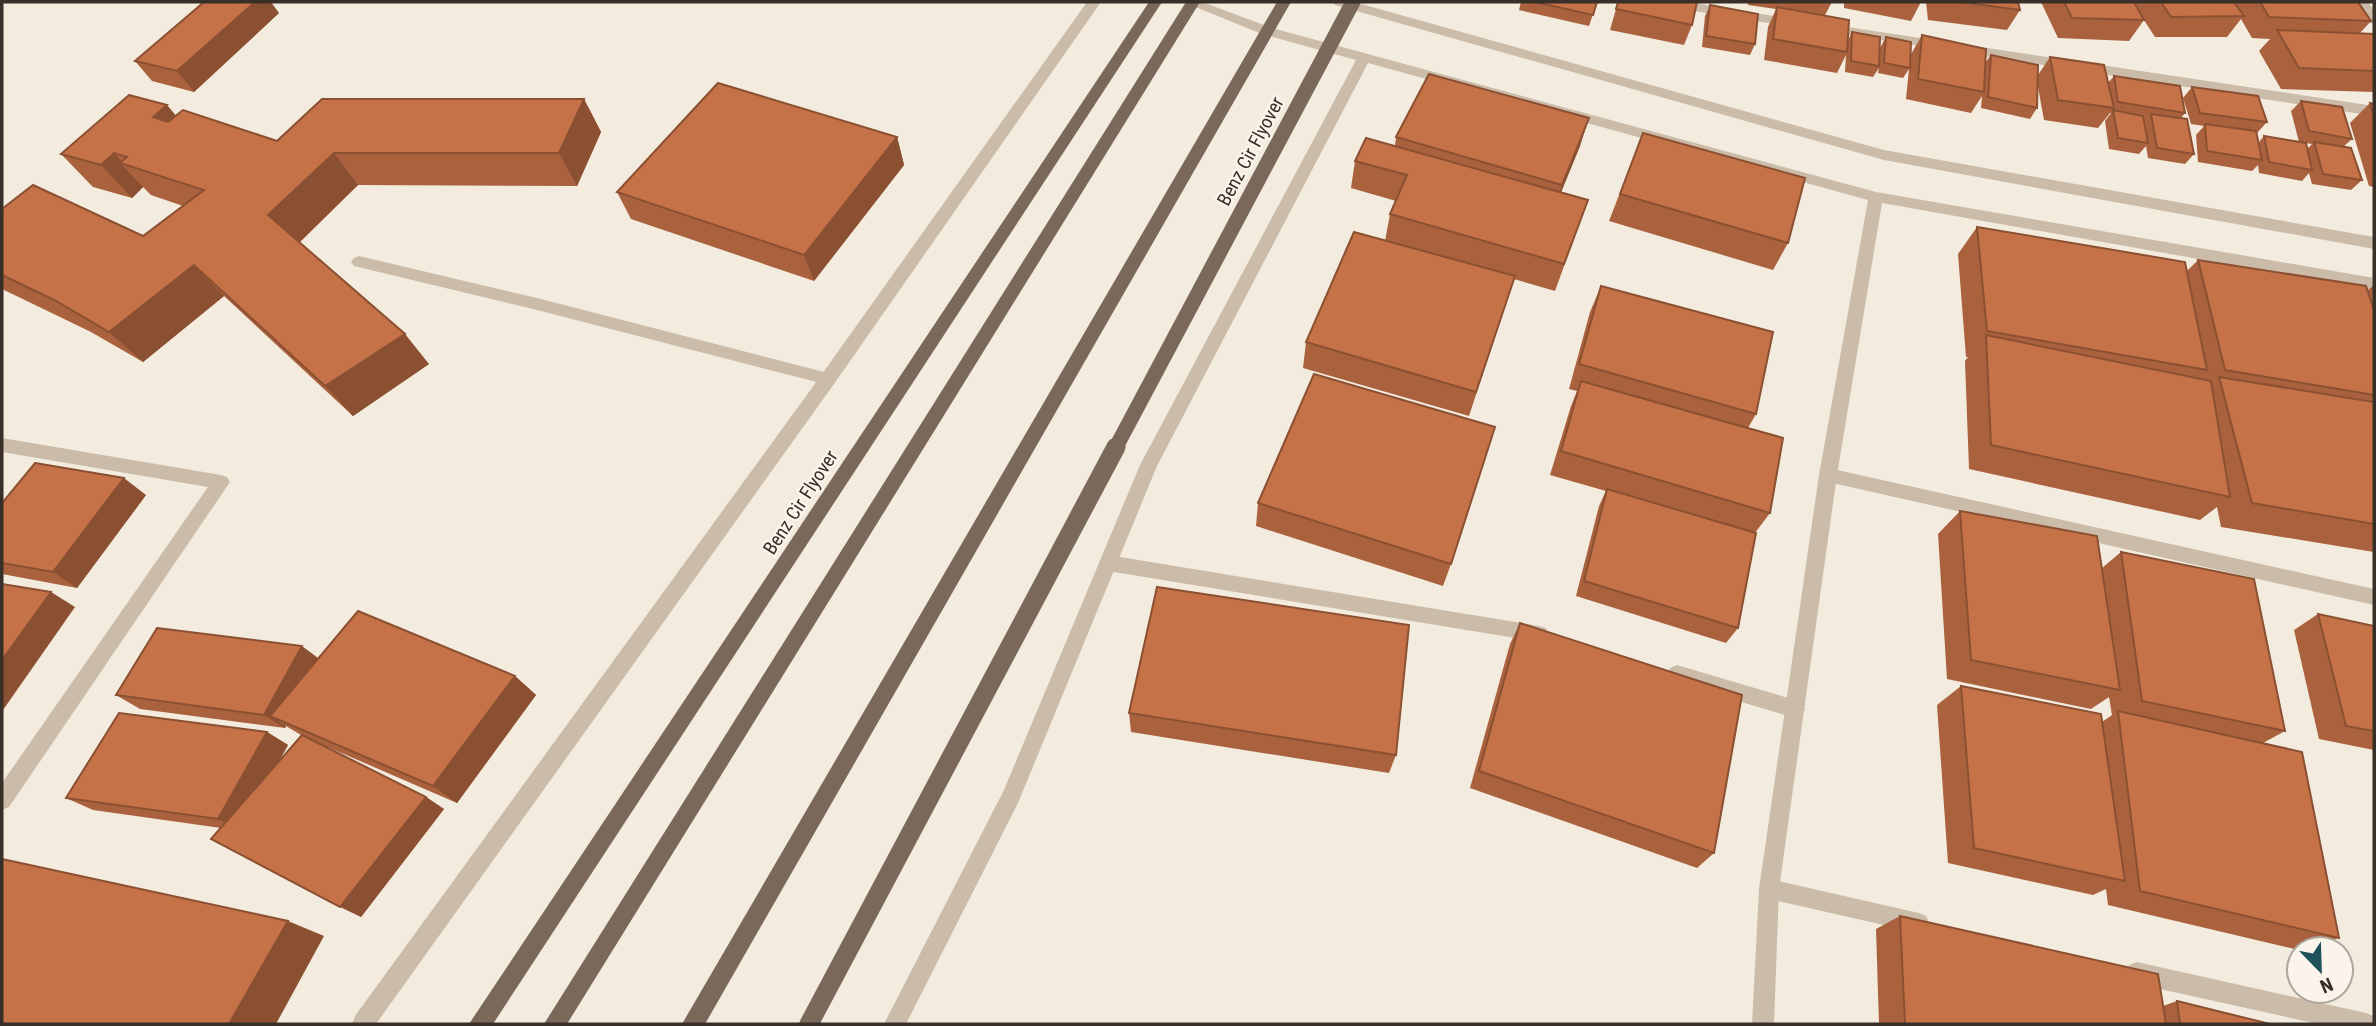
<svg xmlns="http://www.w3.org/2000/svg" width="2376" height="1026" font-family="'Roboto Condensed',sans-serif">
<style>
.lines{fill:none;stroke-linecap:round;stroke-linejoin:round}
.minor{fill:#cbbca9;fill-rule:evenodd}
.tertiary{fill:#cbbca9;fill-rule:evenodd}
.primary{fill:#7a685a;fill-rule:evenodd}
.primary-bridge-far1{stroke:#7a685a;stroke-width:15}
.primary-bridge{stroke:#7a685a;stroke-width:19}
.wall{fill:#aa623e}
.shaded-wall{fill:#8b5032}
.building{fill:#c67248;stroke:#8b5032;stroke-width:2}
.labels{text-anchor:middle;stroke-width:5;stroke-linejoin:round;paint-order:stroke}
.street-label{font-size:19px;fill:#382f29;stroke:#faf4ea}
</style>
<rect width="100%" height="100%" fill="#f3ebde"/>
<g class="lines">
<!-- minor -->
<g class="minor">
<polygon points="1658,2 1688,2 1793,19 1800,23 1793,27 1664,6"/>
<polygon points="2356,2 2368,2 2374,10 2374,24 2369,23"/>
<polygon points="1827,24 2374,106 2374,116 1822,31 1822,25"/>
<polygon points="359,256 537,298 828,373 834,374 836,379 834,384 828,385 537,310 354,266 351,262 354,258"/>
<polygon points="2,438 221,475 227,477 230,482 9,807 2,810 2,783 208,487 2,452"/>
<polygon points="1828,468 2374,589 2374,605 1828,482 1822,480 1819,475 1822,470"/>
<polygon points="1108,555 1539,626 1546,628 1548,634 1546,640 1539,642 1108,571 1102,569 1099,563 1102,557"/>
<polygon points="1677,665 1795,700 1802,703 1805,709 1802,715 1795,718 1677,683 1670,680 1668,674 1670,668"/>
<polygon points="1769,879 1919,913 1926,916 1929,923 1926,930 1919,933 1769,899 1762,896 1759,889 1762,882"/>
<polygon points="2137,962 2366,1013 2374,1016 2374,1024 2318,1024 2137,984 2129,981 2126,973 2129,965"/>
</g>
<!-- tertiary -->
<g class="tertiary">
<polygon points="1087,2 1101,2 834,384 376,1024 352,1024 355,1016 822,374"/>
<polygon points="1183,2 1202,2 1272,28 1876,192 2374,278 2374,290 1882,203 1837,475 1779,889 1774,1024 1752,1024 1759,889 1819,475 1868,200 1368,63 1157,466 1018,803 906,1024 884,1024 1004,790 1140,465 1356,60 1262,34"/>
<polygon points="1333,2 1354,2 1884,150 2374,237 2374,249 1884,160 1335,5"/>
</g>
<!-- primary -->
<g class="primary">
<polygon points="1149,2 1162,2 493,1024 469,1024"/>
<polygon points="1186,2 1200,2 567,1024 544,1024"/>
<polygon points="1277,2 1291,2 705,1024 682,1024"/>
</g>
<!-- primary-bridge-far1 -->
<polyline class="primary-bridge-far1" points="1115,449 1353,2"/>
<!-- primary-bridge -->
<polyline class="primary-bridge" points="809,1024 1116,447"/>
</g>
<!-- wall -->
<g class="wall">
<polygon points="1521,2 1597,2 1589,26 1519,10"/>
<polygon points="1618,2 1697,2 1692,25 1684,45 1610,30"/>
<polygon points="1748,2 1832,2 1825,15 1848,40 1852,32 1880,48 1886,37 1910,56 1922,35 1985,63 1991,55 2038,75 2050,57 2108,83 2114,76 2185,113 2181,118 2194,154 2185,164 2148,158 2146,146 2139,154 2109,149 2105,121 2111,113 2110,113 2098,128 2044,120 2038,87 2037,108 2030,119 1981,108 1982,96 1971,113 1906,99 1909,69 1903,78 1878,73 1879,68 1873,77 1845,72 1846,55 1837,73 1764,60 1768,27 1776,9 1748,5"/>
<polygon points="1844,2 1921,2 1911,21 1844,8"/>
<polygon points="1926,2 2018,2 2020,10 2007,30 1928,20"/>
<polygon points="2041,2 2358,2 2371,21 2360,33 2374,34 2374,92 2281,89 2259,51 2270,39 2252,38 2241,19 2227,37 2155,37 2142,17 2144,20 2129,41 2058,38"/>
<polygon points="1710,5 1755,44 1750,55 1702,47 1705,16"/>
<polygon points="279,13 194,92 152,81 135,61"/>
<polygon points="2192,87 2267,122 2257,133 2259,142 2264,136 2307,149 2312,144 2299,142 2291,111 2301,101 2352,139 2343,147 2362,180 2351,190 2312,184 2309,173 2302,181 2259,173 2258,165 2252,171 2198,162 2196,135 2204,126 2191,124 2183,98"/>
<polygon points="584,99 601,132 577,186 358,185 299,242 429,364 353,416 224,296 143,362 91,332 2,289 2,209 143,236 183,206 151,195 143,187 132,198 93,187 61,154 176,116 277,141"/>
<polygon points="2370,103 2374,104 2374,187 2369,186 2350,123"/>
<polygon points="1643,133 1788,243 1773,270 1609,221"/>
<polygon points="897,137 904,165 814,281 631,219 617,192"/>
<polygon points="1396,137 1580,146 1561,192 1588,200 1555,291 1514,279 1469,416 1303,368 1306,342 1385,241 1390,214 1396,201 1351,188 1355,161 1395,146"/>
<polygon points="1977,227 2187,271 2198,260 2368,290 2374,285 2374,552 2221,527 2217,507 2200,520 1969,469 1965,361 1968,357 1966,357 1958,254"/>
<polygon points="1601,286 1756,414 1748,428 1770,513 1755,533 1738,628 1726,643 1576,596 1599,506 1606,491 1550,475 1571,406 1577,391 1569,389 1590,312"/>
<polygon points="146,495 77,588 2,574 2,503"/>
<polygon points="1258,503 1451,564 1443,586 1256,526"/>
<polygon points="1960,511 2102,568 2121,552 2285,731 2263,743 2339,938 2305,949 2299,949 2299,950 2108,905 2106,889 2093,895 1948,863 1937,705 1961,686 2102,722 2112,715 2109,697 2091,709 1947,679 1938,534"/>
<polygon points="2318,614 2374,626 2374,750 2319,739 2294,630"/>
<polygon points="1520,623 1714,853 1697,868 1470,788 1510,644"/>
<polygon points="318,658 515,676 536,695 457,803 316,742 426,797 444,809 361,917 221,828 93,810 66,798 267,732 288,745 279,761 301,735 286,726 285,728 140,709 116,695"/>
<polygon points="1129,713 1396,755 1389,773 1131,732"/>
<polygon points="1900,916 2163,1006 2177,1001 2270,1024 1879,1024 1876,929"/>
</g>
<!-- shaded-wall -->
<g class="shaded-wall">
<polygon points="255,2 271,2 279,13 194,92 177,71"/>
<polygon points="584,99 601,132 577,186 559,153"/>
<polygon points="167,105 195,138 153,117"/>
<polygon points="1589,118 1580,146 1553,212 1562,185"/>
<polygon points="897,137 904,165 814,281 804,255"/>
<polygon points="114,153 124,164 120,163 143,187 132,198 101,165"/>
<polygon points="334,153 358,185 295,247 268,215"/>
<polygon points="194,265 224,296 143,362 109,332"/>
<polygon points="405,334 429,364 353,416 325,386"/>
<polygon points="124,478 146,495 77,588 53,572"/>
<polygon points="51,592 75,607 3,710 2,709 2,660"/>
<polygon points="302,646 322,661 270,716 286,726 285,728 264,715"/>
<polygon points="515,676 536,695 457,803 433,786"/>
<polygon points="267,732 288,745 241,831 218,819"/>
<polygon points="426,797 444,809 361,917 340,907"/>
<polygon points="288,921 324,936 276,1024 229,1024"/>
</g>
<!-- building -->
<g class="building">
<polygon points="204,2 255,2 177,71 135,61"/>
<polygon points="1535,2 1597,2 1593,15"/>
<polygon points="1618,2 1697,2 1692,25 1616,9"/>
<polygon points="1961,2 2018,2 2020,10"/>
<polygon points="2064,2 2134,2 2144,20 2072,18"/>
<polygon points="2161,2 2234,2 2244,16 2171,17"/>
<polygon points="2260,2 2358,2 2371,21 2269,17"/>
<polygon points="1710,5 1758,14 1755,44 1706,36"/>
<polygon points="1777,7 1849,20 1847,52 1773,39"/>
<polygon points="2277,30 2374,34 2374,71 2299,68"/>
<polygon points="1852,32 1880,37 1879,66 1851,61"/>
<polygon points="1922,35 1986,49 1984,92 1918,79"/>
<polygon points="1886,37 1911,42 1910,68 1884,63"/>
<polygon points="1991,55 2038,65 2037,108 1988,97"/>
<polygon points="2050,57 2104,65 2114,108 2058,100"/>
<polygon points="1429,74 1589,118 1562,185 1396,137"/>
<polygon points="2114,76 2180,86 2185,113 2118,102"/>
<polygon points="718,83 897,137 804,255 617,192"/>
<polygon points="2192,87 2258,96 2267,122 2200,113"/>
<polygon points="129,95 167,105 153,117 168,122 183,110 277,141 322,99 584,99 559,153 334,153 268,215 405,334 325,386 194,265 109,332 56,301 2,275 2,209 33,185 143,236 204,190 120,163 127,157 114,153 101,165 61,154"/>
<polygon points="2301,101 2342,107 2352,139 2309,131"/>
<polygon points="2370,103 2374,104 2374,117"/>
<polygon points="2113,110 2143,116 2148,143 2118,138"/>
<polygon points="2151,114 2187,119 2194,154 2157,148"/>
<polygon points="2205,124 2256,131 2262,160 2207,151"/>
<polygon points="1643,133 1805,178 1788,243 1620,194"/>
<polygon points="2264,136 2306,143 2312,170 2269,162"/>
<polygon points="1366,138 1588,200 1564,264 1390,214 1407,175 1355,161"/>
<polygon points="2314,142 2351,148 2362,180 2323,174"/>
<polygon points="1977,227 2185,262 2207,370 1987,331"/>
<polygon points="1354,232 1515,276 1476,392 1306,342"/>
<polygon points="2198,260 2366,286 2374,310 2374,395 2225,370"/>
<polygon points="1601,286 1773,332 1756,414 1579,364"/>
<polygon points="1986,335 2211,381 2230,497 1991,445"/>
<polygon points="1314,374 1495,427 1451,564 1258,503"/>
<polygon points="2219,377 2374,402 2374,524 2252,503"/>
<polygon points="1581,381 1783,438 1770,513 1561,451"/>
<polygon points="35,463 124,478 53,572 2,563 2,503"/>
<polygon points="1607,489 1756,533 1738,628 1584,581"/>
<polygon points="1960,511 2097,536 2120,690 1971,660"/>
<polygon points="2121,552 2254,579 2285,731 2142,701"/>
<polygon points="2,584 51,592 2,660"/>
<polygon points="1157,587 1409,625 1396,755 1129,713"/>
<polygon points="358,611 515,676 433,786 270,716"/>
<polygon points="2318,614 2374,626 2374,731 2346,726"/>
<polygon points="1520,623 1742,695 1714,853 1479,771"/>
<polygon points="157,628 302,646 264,715 116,695"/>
<polygon points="1961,686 2101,714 2125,881 1974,848"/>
<polygon points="2118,711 2302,752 2339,938 2140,891"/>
<polygon points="119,713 267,732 218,819 66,798"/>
<polygon points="302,735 426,797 340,907 211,839"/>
<polygon points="2,859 288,921 229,1024 2,1024"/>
<polygon points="1900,916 2158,974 2166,1024 1905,1024"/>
<polygon points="2177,1001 2270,1024 2180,1024"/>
</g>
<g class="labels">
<!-- street labels -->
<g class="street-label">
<text transform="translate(1250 151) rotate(-62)" y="7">Benz Cir Flyover</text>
<text transform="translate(800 502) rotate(-57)" y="7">Benz Cir Flyover</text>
</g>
</g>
<!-- border -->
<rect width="2376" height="1026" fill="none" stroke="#382f29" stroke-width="7"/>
<!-- north arrow -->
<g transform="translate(2320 970) rotate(157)"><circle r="33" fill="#faf4ea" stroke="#aca59d" stroke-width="2"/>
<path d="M0-5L12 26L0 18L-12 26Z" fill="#1e515a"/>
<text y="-10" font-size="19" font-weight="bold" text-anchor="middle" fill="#382f29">N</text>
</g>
</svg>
